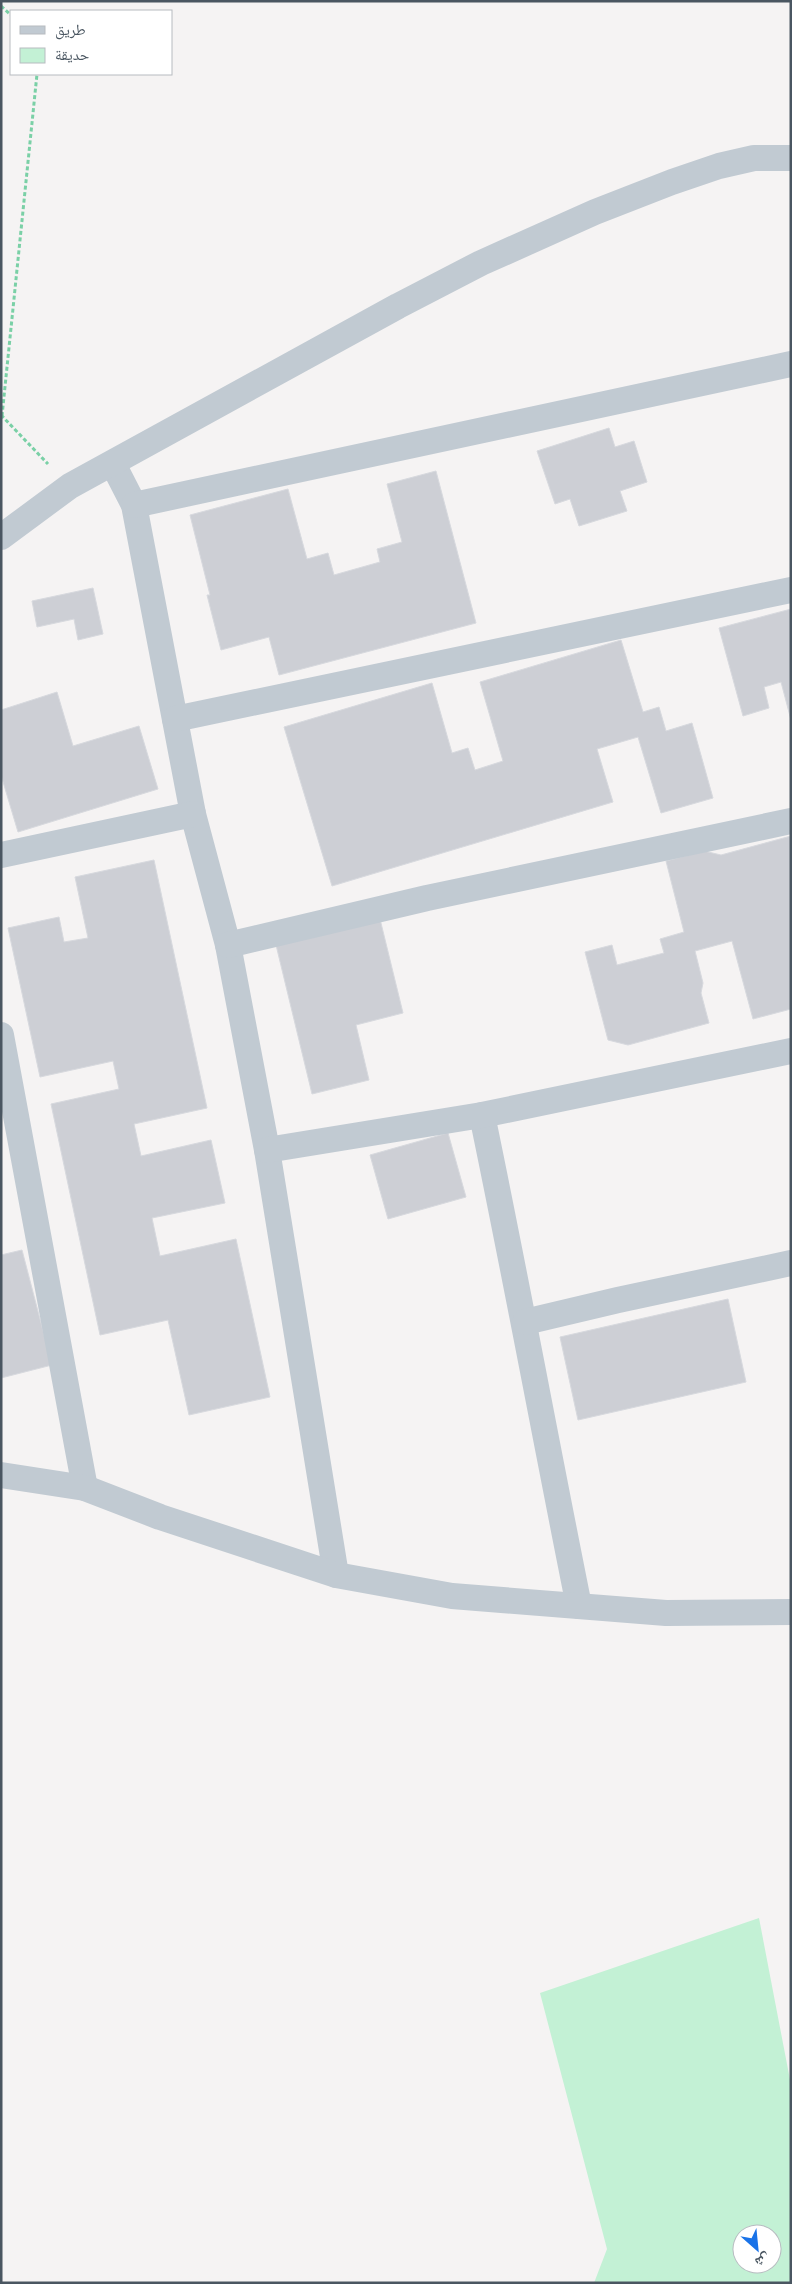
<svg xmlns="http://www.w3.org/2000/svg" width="792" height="2284" font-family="'PT Sans Narrow','Noto Naskh Arabic',sans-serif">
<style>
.green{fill:#c3f1d5;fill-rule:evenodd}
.building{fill:#cdcfd5;stroke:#d7d9de}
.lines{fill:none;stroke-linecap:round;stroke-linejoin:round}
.path{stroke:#7ad0a6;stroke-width:3;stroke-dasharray:4 2.5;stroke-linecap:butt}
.street{stroke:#c1cad2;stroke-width:26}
</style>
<rect width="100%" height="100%" fill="#f5f3f3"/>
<!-- green -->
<path class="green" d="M759,1918L791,2085V2283H594L607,2249L540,1993ZM742,2234H772V2264H742Z"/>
<!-- building -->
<g class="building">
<polygon points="609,428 615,447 634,441 647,482 620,491 627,511 579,526 570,499 555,504 537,451"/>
<polygon points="436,471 476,623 279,675 269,637 221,650 207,595 210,595 190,515 288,489 307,559 328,553 334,575 380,562 377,549 402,542 387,484"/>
<polygon points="93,588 103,634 78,640 74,619 37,627 32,601"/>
<polygon points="791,609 791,720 781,682 764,687 769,708 743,716 719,628"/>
<polygon points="621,640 643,712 659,707 666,731 692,723 713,798 661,813 638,737 597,749 613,802 332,886 284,727 432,683 452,753 468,748 475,770 503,761 480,682"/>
<polygon points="57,692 73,746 139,726 158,789 18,832 1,775 1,710"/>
<polygon points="791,836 791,1009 753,1019 732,941 695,951 703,983 701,993 709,1023 628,1045 608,1040 585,952 612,945 617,965 664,953 660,939 684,932 666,861 704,851 721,855"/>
<polygon points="154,860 207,1108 134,1124 141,1156 211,1140 225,1203 152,1218 160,1256 236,1239 270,1397 189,1415 168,1320 100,1335 51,1104 119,1089 113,1061 40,1077 8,928 59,917 64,942 88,938 75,877"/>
<polygon points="380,919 403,1013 356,1025 369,1080 312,1094 276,945"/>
<polygon points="448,1133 466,1197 388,1219 370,1155"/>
<polygon points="22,1250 52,1365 1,1378 1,1255"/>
<polygon points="728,1299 746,1382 578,1420 560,1337"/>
</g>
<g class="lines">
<!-- path -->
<g class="path">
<polyline points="1,6 11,15"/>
<polyline points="1,415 48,464"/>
<polyline points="2,416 37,74"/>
</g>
<!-- street -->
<g class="street">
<polyline points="113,464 134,505 193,814 228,945 267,1150 336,1575"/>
<polyline points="134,505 791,364"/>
<polyline points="1,537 70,486 398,306 481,263 595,212 672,182 719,166 754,158 791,158"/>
<polyline points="175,719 791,590"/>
<polyline points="1,855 193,814"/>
<polyline points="228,945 427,898 791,821"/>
<polyline points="1,1035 85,1488"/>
<path d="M482,1115C516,1278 546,1442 579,1606"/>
<polyline points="267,1150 482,1115 791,1051"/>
<polyline points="525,1322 618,1300 791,1263"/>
<polyline points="1,1475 85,1488 160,1517 336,1575 452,1596 666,1613 791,1612"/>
</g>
</g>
<!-- border -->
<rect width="792" height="2284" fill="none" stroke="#4a5661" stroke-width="5"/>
<!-- legend -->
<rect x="10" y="10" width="162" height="65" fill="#ffffff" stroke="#b7bbc0"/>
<rect x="20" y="26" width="25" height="8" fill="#c1cad2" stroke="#b7bbc0"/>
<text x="55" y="35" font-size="15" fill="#4a5661">طريق</text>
<rect x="20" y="48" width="25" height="15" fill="#c3f1d5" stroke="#b7bbc0"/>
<text x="55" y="60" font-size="15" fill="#4a5661">حديقة</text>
<!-- north arrow -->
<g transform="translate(757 2249) rotate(153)"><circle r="24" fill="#ffffff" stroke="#b7bbc0"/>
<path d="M0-4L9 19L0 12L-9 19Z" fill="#1a73e8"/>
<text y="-8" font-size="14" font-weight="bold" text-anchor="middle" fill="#4a5661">ش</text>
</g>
</svg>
